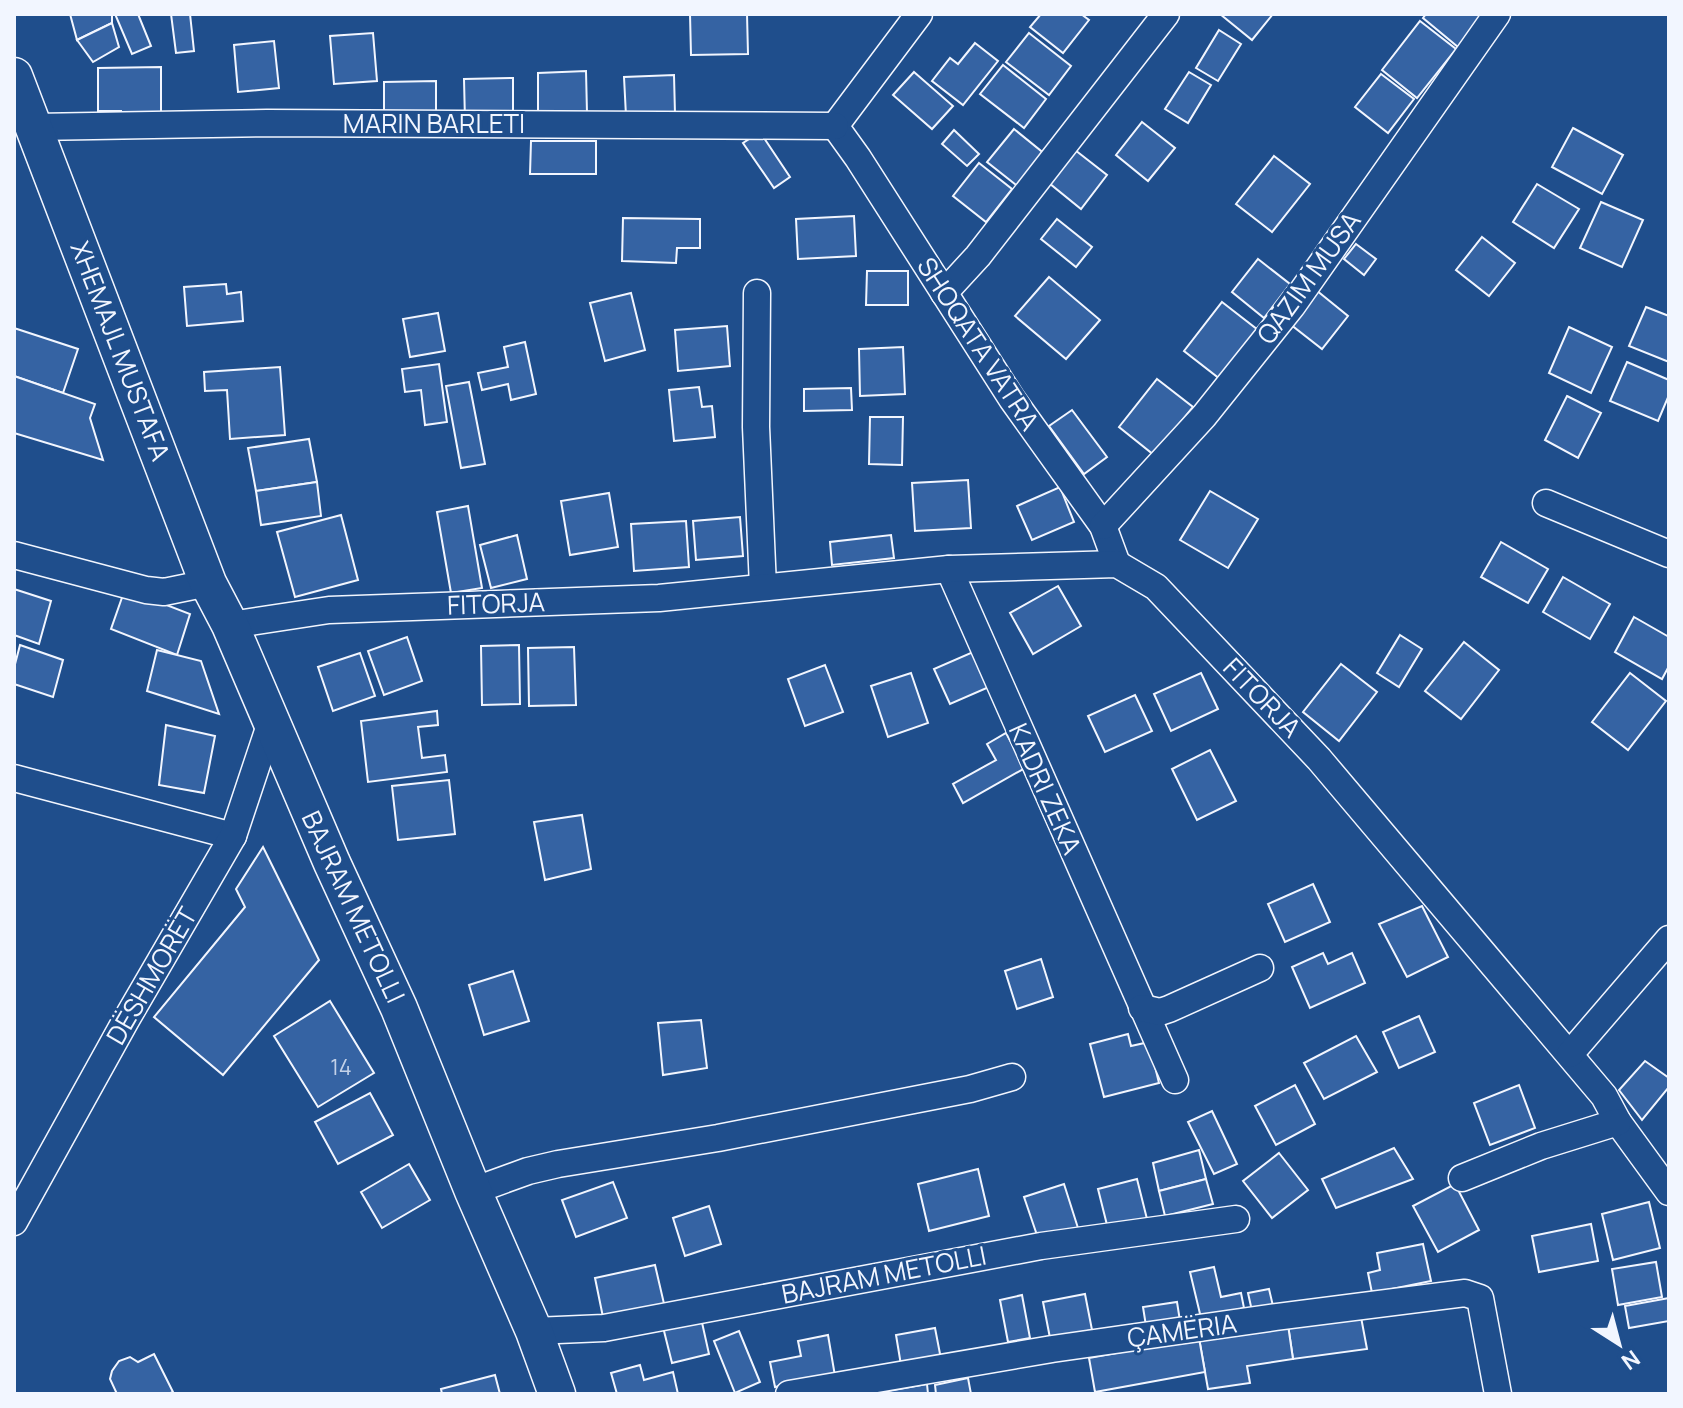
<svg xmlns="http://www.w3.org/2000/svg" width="1683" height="1408" font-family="Manrope,sans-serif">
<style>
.building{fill:#3563a3;stroke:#f2f6ff;stroke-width:2}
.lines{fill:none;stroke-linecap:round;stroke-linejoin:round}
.minor-casing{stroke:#f2f6ff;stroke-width:29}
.secondary-casing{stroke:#f2f6ff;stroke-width:39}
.minor{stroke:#1f4e8c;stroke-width:26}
.secondary{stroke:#1f4e8c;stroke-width:36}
.labels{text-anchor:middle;stroke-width:6;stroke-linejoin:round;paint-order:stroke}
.number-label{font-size:22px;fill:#c3d1e8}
.street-label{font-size:26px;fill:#f2f6ff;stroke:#1f4e8c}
</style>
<rect width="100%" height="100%" fill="#1f4e8c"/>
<!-- building -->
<g class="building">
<polygon points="70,14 112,14 112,23 77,40"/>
<polygon points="115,14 138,14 151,46 132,54"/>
<polygon points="171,14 190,14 194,51 176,53"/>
<polygon points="690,14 747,14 748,54 691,55"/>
<polygon points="1041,14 1081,14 1089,20 1063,53 1030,27"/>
<polygon points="1220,14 1273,14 1252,40"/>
<polygon points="1426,14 1484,14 1458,47 1423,18"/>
<polygon points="1420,21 1456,49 1417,98 1382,70"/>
<polygon points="112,23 119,47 93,62 77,40"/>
<polygon points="1219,30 1241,44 1218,81 1196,68"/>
<polygon points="373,33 377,81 334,84 330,36"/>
<polygon points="1029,33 1071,66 1049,95 1006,62"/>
<polygon points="274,41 279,88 238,92 234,45"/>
<polygon points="975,43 998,61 963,105 932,81 950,58 958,64"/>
<polygon points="1003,65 1046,99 1024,128 980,94"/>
<polygon points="161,67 161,118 121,119 121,111 98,111 98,68"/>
<polygon points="586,71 587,113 538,115 538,73"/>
<polygon points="914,72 953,106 932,129 893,95"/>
<polygon points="1189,72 1211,85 1188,123 1165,109"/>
<polygon points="1381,74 1414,99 1388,133 1355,107"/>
<polygon points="674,75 675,114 626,116 624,77"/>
<polygon points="513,78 513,119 465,121 464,79"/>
<polygon points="436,81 436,120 384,120 384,82"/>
<polygon points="1142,122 1175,148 1148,181 1116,155"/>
<polygon points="1573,128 1623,155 1602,194 1552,167"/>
<polygon points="1014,129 1046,155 1020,188 987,162"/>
<polygon points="954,130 979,154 967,166 942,144"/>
<polygon points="760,132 790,177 774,188 743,143"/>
<polygon points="531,141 596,141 596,174 530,174"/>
<polygon points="1075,150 1107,175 1081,209 1049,183"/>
<polygon points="1274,156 1310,184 1272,232 1236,204"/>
<polygon points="979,163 1012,189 986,222 953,196"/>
<polygon points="1537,184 1579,209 1554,248 1513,222"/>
<polygon points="1601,202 1643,220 1622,267 1580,248"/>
<polygon points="854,216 856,256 798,259 796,219"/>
<polygon points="623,218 700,219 700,248 677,248 676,263 622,261"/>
<polygon points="1057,219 1092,247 1076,267 1041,239"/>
<polygon points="1482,237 1515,263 1489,296 1456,270"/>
<polygon points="1356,244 1376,259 1364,275 1344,259"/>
<polygon points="1258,259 1290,284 1264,318 1232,292"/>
<polygon points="867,271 908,271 908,305 866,305"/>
<polygon points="1049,277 1100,320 1066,359 1015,316"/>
<polygon points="226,284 227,294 241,292 243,321 187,326 184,287"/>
<polygon points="1316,290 1348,316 1322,349 1290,324"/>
<polygon points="631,293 645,350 605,361 590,303"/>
<polygon points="1222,302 1258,330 1220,379 1184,351"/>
<polygon points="1646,307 1669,316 1669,362 1629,346"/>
<polygon points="438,313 445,351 410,357 403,319"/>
<polygon points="727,326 730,366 678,371 675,330"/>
<polygon points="1569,327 1612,347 1591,393 1549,373"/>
<polygon points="14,328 78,349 63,393 14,376"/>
<polygon points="525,342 536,394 511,400 508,384 482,390 478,373 508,367 504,347"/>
<polygon points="903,347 905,394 860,396 859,349"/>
<polygon points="1627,362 1669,380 1669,395 1658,421 1610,401"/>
<polygon points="439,364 447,422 425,425 421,390 405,392 402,369"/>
<polygon points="280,367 285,435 230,439 227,390 205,391 204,372"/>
<polygon points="14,376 95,404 90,418 103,460 14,433"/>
<polygon points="1157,379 1193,407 1154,455 1119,427"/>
<polygon points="469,382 485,464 461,468 446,386"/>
<polygon points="699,387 702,407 712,406 715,437 674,441 669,390"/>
<polygon points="851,388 852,410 804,411 804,389"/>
<polygon points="1567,396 1601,413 1578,458 1545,440"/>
<polygon points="1072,410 1107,457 1084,474 1049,426"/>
<polygon points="870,417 903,417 902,465 869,464"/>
<polygon points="309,439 317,482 256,491 248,448"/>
<polygon points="968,480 971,528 915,531 912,483"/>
<polygon points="317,482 321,516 261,525 256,491"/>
<polygon points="1060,487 1074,522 1032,540 1017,506"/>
<polygon points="1210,491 1258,519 1228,568 1180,540"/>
<polygon points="609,493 618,547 570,555 561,501"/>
<polygon points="468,506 482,588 451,593 437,512"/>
<polygon points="341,515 358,580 295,597 277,532"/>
<polygon points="740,517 743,556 696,560 693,521"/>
<polygon points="686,521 689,567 634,571 631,524"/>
<polygon points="517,535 527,579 491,588 480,545"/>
<polygon points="891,535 894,558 832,565 830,542"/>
<polygon points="1501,542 1548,569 1528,603 1481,577"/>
<polygon points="1563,577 1610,604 1590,639 1543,612"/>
<polygon points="1058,586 1081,626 1033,654 1010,613"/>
<polygon points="14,589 51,601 39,644 14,635"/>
<polygon points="125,589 190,614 177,655 111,629"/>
<polygon points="1634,617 1669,637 1669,666 1662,679 1615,652"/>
<polygon points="1400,635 1422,649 1399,687 1377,673"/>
<polygon points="407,637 422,681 384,695 368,651"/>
<polygon points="1464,642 1499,670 1461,719 1425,691"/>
<polygon points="20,645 63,660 53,697 14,684 14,668"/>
<polygon points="519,645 520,704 482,705 481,646"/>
<polygon points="574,647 576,705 529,706 528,648"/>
<polygon points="157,650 201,661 219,714 147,691"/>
<polygon points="973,652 989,687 950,704 934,669"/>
<polygon points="360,653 375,696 333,711 318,667"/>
<polygon points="1341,664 1377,692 1339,741 1303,712"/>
<polygon points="825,665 843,712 805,726 788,679"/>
<polygon points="911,673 928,723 888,737 871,686"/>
<polygon points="1201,673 1218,709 1171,731 1154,694"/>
<polygon points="1630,673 1666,701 1628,750 1592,722"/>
<polygon points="1135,695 1152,731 1105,752 1088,716"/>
<polygon points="437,711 438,725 418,727 422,758 445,755 447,772 368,782 361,721"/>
<polygon points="166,725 215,736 204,793 159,785"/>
<polygon points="1006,733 1025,768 963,803 953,784 996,760 987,744"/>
<polygon points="1210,750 1236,801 1197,820 1172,769"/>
<polygon points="449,780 455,834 398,840 392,786"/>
<polygon points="582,815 591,869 545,880 534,822"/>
<polygon points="263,847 319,960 223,1075 154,1017 245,907 236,889"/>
<polygon points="1313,884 1330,922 1285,942 1268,904"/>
<polygon points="1422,906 1448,957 1407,977 1379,924"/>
<polygon points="1323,953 1328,964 1352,953 1365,983 1310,1008 1292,967"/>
<polygon points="1041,959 1053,997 1017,1009 1005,971"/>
<polygon points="513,971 529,1021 484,1035 469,985"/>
<polygon points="330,1001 374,1073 318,1107 274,1036"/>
<polygon points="1419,1016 1435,1052 1399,1068 1383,1032"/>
<polygon points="701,1020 707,1068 663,1075 658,1023"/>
<polygon points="1128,1034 1131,1046 1149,1042 1159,1083 1104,1097 1090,1044"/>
<polygon points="1356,1036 1377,1072 1324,1099 1304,1063"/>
<polygon points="1645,1061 1669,1078 1669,1087 1642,1120 1619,1090"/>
<polygon points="1295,1085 1315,1124 1276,1145 1255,1106"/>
<polygon points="1519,1085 1535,1128 1490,1145 1474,1103"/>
<polygon points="370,1093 393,1135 338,1164 315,1122"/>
<polygon points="1212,1111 1237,1164 1214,1174 1188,1122"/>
<polygon points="1394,1148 1413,1179 1336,1208 1322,1179"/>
<polygon points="1199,1150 1206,1179 1159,1191 1153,1163"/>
<polygon points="1279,1153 1308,1190 1272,1218 1243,1181"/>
<polygon points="409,1164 430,1200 382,1228 361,1192"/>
<polygon points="978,1169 989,1216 929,1231 918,1184"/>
<polygon points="1137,1179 1147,1219 1108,1229 1098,1189"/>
<polygon points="1206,1179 1213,1204 1165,1216 1159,1191"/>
<polygon points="613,1182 627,1218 576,1237 562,1200"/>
<polygon points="1064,1184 1078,1228 1039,1241 1024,1197"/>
<polygon points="1455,1184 1479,1230 1438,1252 1413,1206"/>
<polygon points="1649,1202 1660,1248 1613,1260 1602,1214"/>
<polygon points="709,1206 721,1244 685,1256 673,1218"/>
<polygon points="1591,1224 1598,1261 1539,1272 1532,1236"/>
<polygon points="1423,1244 1431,1281 1372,1293 1368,1273 1380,1270 1377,1253"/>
<polygon points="1656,1262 1662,1297 1618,1305 1612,1269"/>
<polygon points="655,1265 665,1308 604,1322 595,1278"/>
<polygon points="1214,1267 1221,1297 1241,1293 1244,1308 1201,1318 1190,1272"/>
<polygon points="1269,1289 1273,1306 1252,1311 1248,1293"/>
<polygon points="1085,1294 1092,1330 1050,1338 1043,1302"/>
<polygon points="1022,1295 1030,1338 1008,1342 1000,1300"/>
<polygon points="1669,1298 1669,1321 1629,1328 1625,1306"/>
<polygon points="1177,1302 1180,1321 1146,1326 1143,1307"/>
<polygon points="1361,1317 1367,1349 1293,1359 1288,1325"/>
<polygon points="701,1318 709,1354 672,1363 663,1327"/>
<polygon points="1288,1325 1293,1359 1247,1366 1250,1383 1208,1389 1199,1338"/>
<polygon points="935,1328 941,1359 901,1365 896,1335"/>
<polygon points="739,1331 760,1382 735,1393 714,1341"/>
<polygon points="828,1335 835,1376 775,1387 770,1362 801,1356 798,1341"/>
<polygon points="1199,1338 1205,1372 1095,1392 1089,1358"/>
<polygon points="154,1354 173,1392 168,1394 117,1394 110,1379 112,1371 119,1361 130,1357 138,1362"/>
<polygon points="640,1365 644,1380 673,1372 678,1394 617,1394 611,1373"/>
<polygon points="495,1375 500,1394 442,1394 441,1389"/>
<polygon points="968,1378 971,1394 936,1394 935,1385"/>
<polygon points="927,1384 928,1394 872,1394"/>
</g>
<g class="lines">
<defs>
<g id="minor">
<polyline points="835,126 858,158 1012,399 1103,526 1117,564"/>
<polyline points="835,126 919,14"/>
<polyline points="34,127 267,123 835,126"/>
<polyline points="757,293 756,427 763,587"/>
<polyline points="944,293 978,256 1166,14"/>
<polyline points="1546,503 1669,554"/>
<polyline points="1103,526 1204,416 1292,306 1497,14"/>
<polyline points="14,555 146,590 164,592 208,583"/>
<polyline points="949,569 1175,1080"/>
<polyline points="230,625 329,610 659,598 949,569 1117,564 1156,587 1319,759 1604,1096 1618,1122 1669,1192"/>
<polyline points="14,778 233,836"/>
<polyline points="1142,1008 1160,1012 1169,1009 1260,968"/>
<polyline points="1570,1054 1669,939"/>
<polyline points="1462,1178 1541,1146 1618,1122"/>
<polyline points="473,1191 528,1171 558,1164 718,1138 970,1089 1012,1077"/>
<polyline points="14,1222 126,1020 233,836 271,722"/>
<polyline points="534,1331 604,1328 1041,1246 1236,1219"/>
<polyline points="789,1394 1052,1349 1276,1317 1465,1293 1480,1298 1498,1394"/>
</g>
<polyline id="secondary" points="14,76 208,583 230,625 332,863 399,1008 473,1191 534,1331 557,1394"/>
</defs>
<!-- minor casing -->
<use href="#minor" class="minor-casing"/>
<!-- secondary casing -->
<use href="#secondary" class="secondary-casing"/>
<!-- minor -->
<use href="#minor" class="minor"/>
<!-- secondary -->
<use href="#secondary" class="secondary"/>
</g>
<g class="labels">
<!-- number labels -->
<g class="number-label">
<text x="341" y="1075">14</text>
</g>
<!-- street labels -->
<g class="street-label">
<text x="434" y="133">MARIN BARLETI</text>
<text transform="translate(1309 278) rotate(-54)" y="9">QAZIM MUSA</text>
<text transform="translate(978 344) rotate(57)" y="9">SHOQATA VATRA</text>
<text transform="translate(120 351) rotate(69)" y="9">XHEMAJL MUSTAFA</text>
<text transform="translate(496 604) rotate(-2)" y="9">FITORJA</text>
<text transform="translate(1262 698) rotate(46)" y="9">FITORJA</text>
<text transform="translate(1045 789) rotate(66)" y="9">KADRI ZEKA</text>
<text transform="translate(353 907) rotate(65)" y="9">BAJRAM METOLLI</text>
<text transform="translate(152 976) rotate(-60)" y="9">DËSHMORËT</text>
<text transform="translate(884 1275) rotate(-11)" y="9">BAJRAM METOLLI</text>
<text transform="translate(1182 1331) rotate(-8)" y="9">ÇAMËRIA</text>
</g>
</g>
<!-- border -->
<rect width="1683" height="1408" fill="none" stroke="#f2f6ff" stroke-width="32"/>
<!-- north arrow -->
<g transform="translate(1619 1344) rotate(144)" stroke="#1f4e8c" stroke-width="6" paint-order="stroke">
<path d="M0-6L14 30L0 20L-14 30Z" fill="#f2f6ff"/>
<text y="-12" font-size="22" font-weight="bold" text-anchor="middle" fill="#f2f6ff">N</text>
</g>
</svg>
